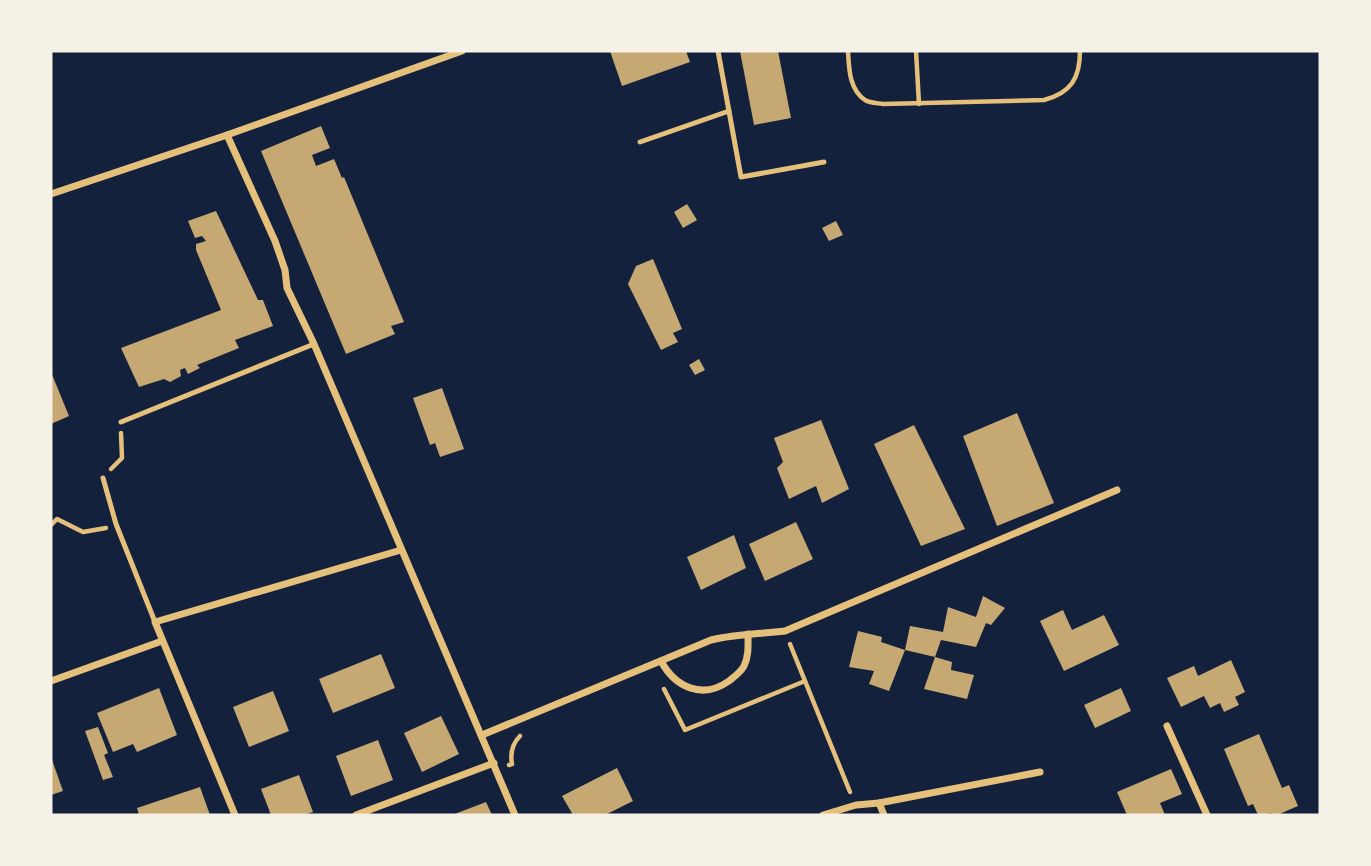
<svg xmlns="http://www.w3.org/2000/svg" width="1371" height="866" font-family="Commissioner,sans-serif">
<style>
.building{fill:#c6a872}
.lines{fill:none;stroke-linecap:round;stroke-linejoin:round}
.path{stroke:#e5c07b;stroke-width:4.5}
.service{stroke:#e5c07b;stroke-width:5}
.minor{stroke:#e5c07b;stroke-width:7}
</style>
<rect width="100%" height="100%" fill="#14213d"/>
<!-- building -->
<g class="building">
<polygon points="610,51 686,51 690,62 622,86"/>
<polygon points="740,51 778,51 791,118 754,125"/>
<polygon points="321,126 330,148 312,155 316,166 334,159 342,178 344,177 404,322 391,326 395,334 346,354 261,151"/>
<polygon points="687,204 697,220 683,228 674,212"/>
<polygon points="216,211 258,300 263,300 273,326 235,340 239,348 197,365 200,368 188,374 185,368 180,370 181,376 170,382 164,379 139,387 121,348 221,310 196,250 196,244 206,241 202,236 195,238 188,221"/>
<polygon points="836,221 843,235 829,241 822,228"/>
<polygon points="653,259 682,329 673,333 678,342 661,350 628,284 636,266"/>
<polygon points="699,359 705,370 695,375 689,365"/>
<polygon points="51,372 69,416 51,424"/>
<polygon points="442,388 464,449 440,457 435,443 430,445 413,398"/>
<polygon points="1017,413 1054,503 997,526 963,436"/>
<polygon points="821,420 849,489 822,503 816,486 789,499 777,468 783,462 774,438"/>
<polygon points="914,425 965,529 921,546 874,444"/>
<polygon points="796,522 813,559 765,581 749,544"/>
<polygon points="734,535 746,568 701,590 687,557"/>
<polygon points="983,596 1005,608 991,625 986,623 976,647 941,640 935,657 905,650 910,626 943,632 948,607 976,617"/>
<polygon points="1063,610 1072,630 1104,615 1119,645 1064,671 1040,621"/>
<polygon points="858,631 882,637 881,642 905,650 889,691 869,684 874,671 849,667"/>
<polygon points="381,654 395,688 333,713 319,679"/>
<polygon points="935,657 952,662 951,670 974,675 967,699 924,689"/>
<polygon points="1231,660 1245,692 1235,697 1239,705 1224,712 1220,703 1210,708 1204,696 1181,707 1167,678 1194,666 1198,676"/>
<polygon points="159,688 177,735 137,752 133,744 113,752 97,713"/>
<polygon points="1121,688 1131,711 1095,728 1084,705"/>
<polygon points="273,691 289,731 249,747 233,707"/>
<polygon points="441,716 459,754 422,772 404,733"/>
<polygon points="98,727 108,753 104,755 113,777 103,780 85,731"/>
<polygon points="1259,734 1282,788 1289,785 1298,806 1277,815 1272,815 1271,813 1266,815 1258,815 1253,804 1248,806 1224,749"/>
<polygon points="378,740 393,780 351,796 336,756"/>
<polygon points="51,757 63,791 51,795"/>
<polygon points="617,768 633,801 605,815 573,815 562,796"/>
<polygon points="1171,769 1182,794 1160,803 1165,815 1127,815 1117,792"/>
<polygon points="299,775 313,812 303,815 271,815 261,789"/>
<polygon points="200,787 210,815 139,815 137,808"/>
<polygon points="486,802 492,815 452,815"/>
</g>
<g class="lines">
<!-- path -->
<g class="path">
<path d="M848,51C849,68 849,89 865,100C870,103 877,103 883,104L1044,100C1071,93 1080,78 1080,51"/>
<polyline points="916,51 919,104"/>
<polyline points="111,469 122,458 121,433"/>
<polyline points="51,525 57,519 83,532 106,528"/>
<polyline points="790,644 850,792"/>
<polyline points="664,689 685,730 805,681"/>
<path d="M509,765L512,764C510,753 512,744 520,736"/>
</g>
<!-- service -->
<g class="service">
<polyline points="718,51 741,177 824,162"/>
<polyline points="640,142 729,111"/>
<polyline points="121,422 314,344"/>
<polyline points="103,478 116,524 155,622"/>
</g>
<!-- minor -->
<g class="minor">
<polyline points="227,135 275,241 285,270 287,288 314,344 515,815"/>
<polyline points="51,194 227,135 462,51"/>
<path d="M661,661C675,687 702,700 729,681C734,677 741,672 744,666C749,656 748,645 748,634"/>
<polyline points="51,681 162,641"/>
<polyline points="1167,726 1207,815"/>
<path d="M482,735L711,640C736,634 760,634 785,631L1117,490"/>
<polyline points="879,803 884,815"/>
<polyline points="235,815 155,622 401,550"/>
<polyline points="356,815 494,763"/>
<polyline points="823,815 856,805 879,803 1040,772"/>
</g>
</g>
<!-- border -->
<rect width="1371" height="866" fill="none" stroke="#f6f1e7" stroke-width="105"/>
</svg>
